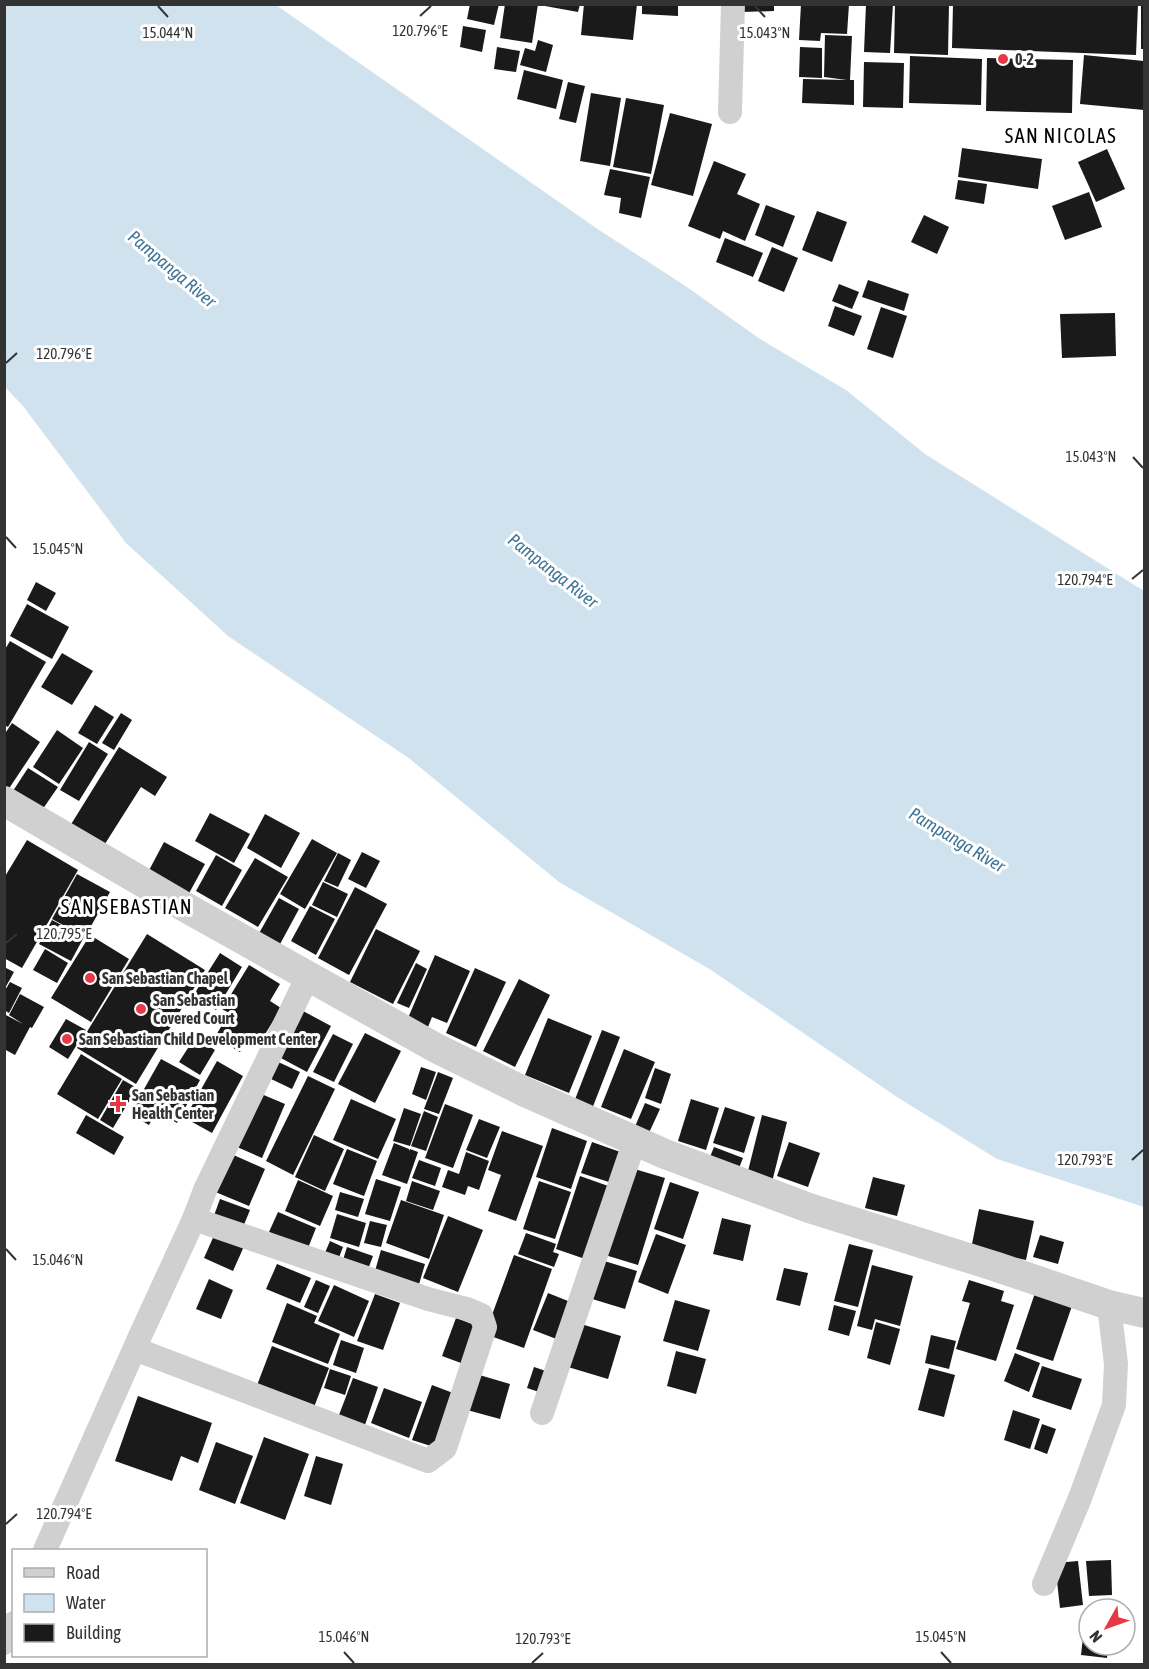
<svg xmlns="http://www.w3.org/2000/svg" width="1149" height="1669" font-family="'Asap Condensed',sans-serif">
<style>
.water{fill:#cfe2ee}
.building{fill:#1a1a1a}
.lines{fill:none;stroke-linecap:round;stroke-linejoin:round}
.minor{stroke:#d0d0d0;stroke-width:24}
.tertiary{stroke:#d0d0d0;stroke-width:30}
.ticks{fill:none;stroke:#333;stroke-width:2}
.poi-dot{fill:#e63946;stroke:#fff;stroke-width:2}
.labels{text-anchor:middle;stroke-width:6;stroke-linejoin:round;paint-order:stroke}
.poi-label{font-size:16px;font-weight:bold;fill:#333;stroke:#fff;text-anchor:start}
.water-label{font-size:18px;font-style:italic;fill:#3f7597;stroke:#fff}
.quarter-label{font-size:20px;letter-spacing:1.5px;fill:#000;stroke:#fff}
.ticks-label{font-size:15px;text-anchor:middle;fill:#333;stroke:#fff;stroke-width:6;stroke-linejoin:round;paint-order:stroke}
</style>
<rect width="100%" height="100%" fill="#fff"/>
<!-- water -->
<polygon class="water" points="5,4 276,5 599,230 684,285 760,339 846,390 925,454 1144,591 1144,1207 997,1159 897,1097 711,970 559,882 410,759 228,636 126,543 23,406 5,387"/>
<!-- building -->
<g class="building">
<polygon points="470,4 499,4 494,25 467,19"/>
<polygon points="505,4 538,4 532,43 500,38"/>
<polygon points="545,4 580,4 578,12 545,6"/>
<polygon points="584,4 637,4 633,40 581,35"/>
<polygon points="642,4 678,4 678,16 642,14"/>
<polygon points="742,4 774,4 774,11 742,12"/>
<polygon points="801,4 849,4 847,34 821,33 820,41 799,40"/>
<polygon points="866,4 893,4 890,53 864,52"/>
<polygon points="895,4 949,4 948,55 894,53"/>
<polygon points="953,4 1138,4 1136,55 952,48"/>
<rect x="1141" y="4" width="3" height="45"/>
<polygon points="463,26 486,30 482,52 460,47"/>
<polygon points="825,35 852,36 850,80 854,80 854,105 802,103 803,79 847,80 824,77"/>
<polygon points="538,40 553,45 546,72 520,65 525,48 535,51"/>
<polygon points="497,47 520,51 516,72 494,69"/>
<polygon points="800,47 822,48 822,78 799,77"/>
<polygon points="1084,55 1144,61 1144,110 1080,104"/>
<polygon points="910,56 982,59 981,105 909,103"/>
<polygon points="987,58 1073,60 1072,113 986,111"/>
<polygon points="864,62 904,63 903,108 863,107"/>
<polygon points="524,70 563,80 556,109 517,99"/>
<polygon points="568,82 585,86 576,123 559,119"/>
<polygon points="591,93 621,98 610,166 580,161"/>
<polygon points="626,98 664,105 651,174 613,167"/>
<polygon points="670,113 712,124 693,196 651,185"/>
<polygon points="962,148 1042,159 1038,189 958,177"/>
<polygon points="1107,149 1125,189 1096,202 1078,162"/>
<polygon points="714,161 746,174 737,194 760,204 745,241 723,231 720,239 688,226"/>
<polygon points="610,169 650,177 641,218 619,213 621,198 604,195"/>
<polygon points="958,180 987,184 984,204 955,199"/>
<polygon points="1089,192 1102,227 1065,240 1052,206"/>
<polygon points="766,205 795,216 783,247 755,235"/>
<polygon points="817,211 847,222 832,262 802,250"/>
<polygon points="924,215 949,227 937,254 911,242"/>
<polygon points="725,238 763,253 753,277 716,262"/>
<polygon points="772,247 798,258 784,292 758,281"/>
<polygon points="868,280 909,294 904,311 862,297"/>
<polygon points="839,284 859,292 852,309 832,301"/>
<polygon points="835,306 862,316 854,336 828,326"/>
<polygon points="881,307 907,316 893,358 867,349"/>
<polygon points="1115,313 1116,356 1062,358 1060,314"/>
<polygon points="36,582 56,593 46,611 27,600"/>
<polygon points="27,604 69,627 52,659 10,636"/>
<polygon points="10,641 46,662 8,727 4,725 4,651"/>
<polygon points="62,653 93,671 72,705 41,687"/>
<polygon points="95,705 114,717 97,744 78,733"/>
<polygon points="121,713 132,720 114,750 102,743"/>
<polygon points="12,723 40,742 8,790 4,788 4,735"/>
<polygon points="57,730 83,748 59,784 33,767"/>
<polygon points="89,742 108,754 79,801 60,790"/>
<polygon points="119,747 167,777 155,796 141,787 103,847 70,826"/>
<polygon points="28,768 58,787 40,813 11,794"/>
<polygon points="210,813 250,834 234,863 195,841"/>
<polygon points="265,814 300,833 281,868 247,848"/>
<polygon points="312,839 337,853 305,909 280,894"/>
<polygon points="27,840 78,870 22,968 4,958 4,878"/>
<polygon points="164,842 205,864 187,897 146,876"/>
<polygon points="362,852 380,861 366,888 348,879"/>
<polygon points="338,853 351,860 338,887 324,881"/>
<polygon points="216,855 242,870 222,906 196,891"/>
<polygon points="255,858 288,877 258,927 225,908"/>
<polygon points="77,874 110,892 85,937 52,919"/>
<polygon points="323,882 348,894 337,917 312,905"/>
<polygon points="355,887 387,904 349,975 318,958"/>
<polygon points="279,898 299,909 279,946 258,935"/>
<polygon points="310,906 335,919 316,955 291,941"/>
<polygon points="52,920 84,937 71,961 39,944"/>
<polygon points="376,929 420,951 393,1004 350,982"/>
<polygon points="147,934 205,970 136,1084 77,1048"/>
<polygon points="90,935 129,959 91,1022 51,998"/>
<polygon points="45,949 68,963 57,983 33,970"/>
<polygon points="220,953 242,967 216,1010 193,996"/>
<polygon points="435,955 470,971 447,1023 432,1017 428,1027 408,1018"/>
<polygon points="416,963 427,969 409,1008 397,1003"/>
<polygon points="249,965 280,984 270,1001 281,1008 261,1041 250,1035 240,1052 215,1037 229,1013 222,1009"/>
<polygon points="4,967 14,972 4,990"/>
<polygon points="475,968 506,982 476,1047 446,1033"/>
<polygon points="519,979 550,995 515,1067 483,1051"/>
<polygon points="10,982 22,988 9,1013 4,1010 4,992"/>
<polygon points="20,994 44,1007 32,1028 30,1027 15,1055 4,1049 4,1014 23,1024 9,1015"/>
<polygon points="303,1011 331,1026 307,1072 279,1057"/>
<polygon points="548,1018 592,1036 569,1093 525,1075"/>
<polygon points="66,1019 86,1030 68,1059 49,1047"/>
<polygon points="602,1030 620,1037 592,1109 574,1102"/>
<polygon points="365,1033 401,1051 375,1103 338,1084"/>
<polygon points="333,1034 353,1044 334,1082 313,1072"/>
<polygon points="195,1037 215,1050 200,1075 179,1062"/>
<polygon points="624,1049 655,1062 631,1119 601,1107"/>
<polygon points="81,1054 122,1079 98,1119 57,1094"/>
<polygon points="161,1059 200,1080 177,1123 157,1111 149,1125 130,1114"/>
<polygon points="217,1061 243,1076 212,1133 185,1118"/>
<polygon points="276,1061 300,1072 292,1089 269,1078"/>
<polygon points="421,1067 436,1072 426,1100 412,1094"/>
<polygon points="655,1068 671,1074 661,1104 645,1098"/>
<polygon points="438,1072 453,1078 439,1114 424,1109"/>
<polygon points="308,1076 335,1089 293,1175 266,1161"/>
<polygon points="123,1080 137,1088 113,1128 100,1120"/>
<polygon points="259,1093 285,1104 262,1158 237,1147"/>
<polygon points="351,1099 396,1119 378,1159 333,1140"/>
<polygon points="691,1099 719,1108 706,1150 678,1141"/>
<polygon points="645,1103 660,1109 648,1135 634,1129"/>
<polygon points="445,1104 473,1115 453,1168 425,1158"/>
<polygon points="725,1107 755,1117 744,1153 713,1143"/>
<polygon points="404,1108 421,1114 410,1146 393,1141"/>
<polygon points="424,1111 438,1117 426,1151 411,1146"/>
<polygon points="86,1115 124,1137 114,1155 76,1133"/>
<polygon points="762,1115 787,1122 772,1182 747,1175"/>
<polygon points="479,1119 500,1127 487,1158 466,1150"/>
<polygon points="552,1128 587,1141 571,1189 536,1177"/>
<polygon points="502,1131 543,1146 516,1221 488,1211 501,1175 488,1170"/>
<polygon points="314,1135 344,1149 325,1191 295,1177"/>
<polygon points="592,1142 626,1154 615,1184 581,1173"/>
<polygon points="789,1142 820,1153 808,1187 777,1176"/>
<polygon points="394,1143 409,1149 409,1151 410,1149 418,1152 407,1184 382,1175"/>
<polygon points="714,1147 743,1158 737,1173 708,1162"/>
<polygon points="347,1149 377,1161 364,1196 333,1184"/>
<polygon points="466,1152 489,1161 479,1190 468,1186 465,1195 442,1187 448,1170 459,1174"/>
<polygon points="229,1153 265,1169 249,1206 213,1191"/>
<polygon points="419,1160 441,1168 435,1186 412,1178"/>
<polygon points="631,1168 665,1178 638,1265 605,1255"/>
<polygon points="580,1176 611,1187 588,1260 556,1249"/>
<polygon points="873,1177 905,1185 897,1216 865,1208"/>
<polygon points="376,1179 401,1187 390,1221 365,1214"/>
<polygon points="298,1180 333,1196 320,1226 285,1211"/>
<polygon points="412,1181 440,1191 433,1210 406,1201"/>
<polygon points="539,1181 571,1192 555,1239 523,1229"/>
<polygon points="670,1182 699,1192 683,1239 654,1229"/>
<polygon points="340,1192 364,1199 358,1217 335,1210"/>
<polygon points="220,1199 250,1210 241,1232 212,1221"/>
<polygon points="401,1200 444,1215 429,1259 386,1243"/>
<polygon points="979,1209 1034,1221 1026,1260 971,1249"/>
<polygon points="278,1212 316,1228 308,1248 269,1232"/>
<polygon points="337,1214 366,1223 359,1247 330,1238"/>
<polygon points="448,1216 483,1230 458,1292 423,1278"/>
<polygon points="722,1218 751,1225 743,1261 713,1254"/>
<polygon points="370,1221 387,1225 381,1247 364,1243"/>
<polygon points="216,1231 245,1244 233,1271 204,1258"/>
<polygon points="526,1233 556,1244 553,1252 559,1254 554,1267 518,1254"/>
<polygon points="656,1234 686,1245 668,1294 638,1282"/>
<polygon points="1040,1235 1064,1242 1058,1264 1033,1257"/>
<polygon points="330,1241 343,1247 338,1260 324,1255"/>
<polygon points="849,1244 873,1250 858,1307 834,1301"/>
<polygon points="347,1247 373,1256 367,1272 342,1263"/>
<polygon points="381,1250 425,1264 417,1291 373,1278"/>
<polygon points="514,1255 552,1269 524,1348 485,1334"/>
<polygon points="601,1260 637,1271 625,1309 589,1298"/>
<polygon points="277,1264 311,1278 300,1303 266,1289"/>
<polygon points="872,1265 913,1276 900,1326 875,1319 872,1330 857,1326"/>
<polygon points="784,1268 808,1273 800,1306 776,1300"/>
<polygon points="209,1279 233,1290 221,1319 196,1309"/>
<polygon points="316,1280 330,1286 318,1313 304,1307"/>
<polygon points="969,1280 1004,1291 1001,1301 1014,1305 996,1361 956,1349 970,1303 962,1301"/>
<polygon points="334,1285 369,1301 354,1337 318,1321"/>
<polygon points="548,1293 573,1303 559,1340 533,1330"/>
<polygon points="1035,1293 1072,1306 1053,1361 1016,1349"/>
<polygon points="375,1294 400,1303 383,1350 357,1341"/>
<polygon points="675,1300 710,1310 698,1351 663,1341"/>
<polygon points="287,1303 317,1316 314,1323 340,1334 328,1364 272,1342"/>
<polygon points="834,1305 856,1311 849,1336 828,1330"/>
<polygon points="456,1318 475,1325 461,1363 442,1356"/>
<polygon points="876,1322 900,1329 890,1365 867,1358"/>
<polygon points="581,1324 621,1336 608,1379 568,1367"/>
<polygon points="931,1335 956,1341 949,1369 925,1363"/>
<polygon points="341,1340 364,1348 356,1373 333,1365"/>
<polygon points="272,1346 329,1368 311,1415 254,1393"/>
<polygon points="676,1351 706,1359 696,1394 667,1386"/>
<polygon points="1015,1353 1040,1363 1029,1392 1004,1381"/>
<polygon points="1042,1366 1082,1379 1071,1410 1032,1397"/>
<polygon points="534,1367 546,1371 539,1392 527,1388"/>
<polygon points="929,1368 955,1375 944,1417 918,1410"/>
<polygon points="330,1369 351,1376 345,1395 324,1388"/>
<polygon points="476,1374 510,1384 500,1419 467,1410"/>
<polygon points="353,1378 378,1387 365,1425 339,1415"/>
<polygon points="432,1385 453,1393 434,1447 412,1440"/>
<polygon points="384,1388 422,1402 409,1438 371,1423"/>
<polygon points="138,1396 212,1423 198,1463 181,1456 172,1481 115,1461"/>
<polygon points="1013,1410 1040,1419 1030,1449 1004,1440"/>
<polygon points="1042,1424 1056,1429 1047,1454 1034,1449"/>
<polygon points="264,1437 309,1454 285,1520 240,1503"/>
<polygon points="216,1442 253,1456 235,1504 199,1490"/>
<polygon points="316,1456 343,1464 331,1505 304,1496"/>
<polygon points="1111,1560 1112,1595 1089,1596 1086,1561"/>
<polygon points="1078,1561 1083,1605 1060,1608 1055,1563"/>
<polygon points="1084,1628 1089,1628 1089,1645 1108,1645 1107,1658 1081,1655"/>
</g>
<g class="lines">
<!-- minor -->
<g class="minor">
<polyline points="730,112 733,4"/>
<polyline points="135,1349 428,1461 445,1448 485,1327 481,1315 467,1309 428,1299 194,1219"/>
<polyline points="542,1413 635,1140"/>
<polyline points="45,1550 141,1334 194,1219 205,1190 308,976"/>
<polyline points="1044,1584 1080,1498 1114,1405 1116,1364 1109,1305"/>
<polyline points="4,1643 14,1623"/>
</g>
<!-- tertiary -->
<polyline class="tertiary" points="4,801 185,907 436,1048 525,1092 665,1154 809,1208 994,1266 1109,1305 1144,1313"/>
</g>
<!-- ticks -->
<path class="ticks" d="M158,6L168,17M755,6L765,17M420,16L431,6M6,363L17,353M1133,457L1143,468M6,537L16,548M1132,579L1143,570M6,943L17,934M1132,1160L1143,1150M6,1249L16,1260M6,1524L17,1514M344,1652L354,1663M941,1652L951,1663M532,1663L543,1653"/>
<!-- markers -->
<g class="poi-dot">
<circle cx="1003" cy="59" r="6"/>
<circle cx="90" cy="978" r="6"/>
<circle cx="141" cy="1009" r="6"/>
<circle cx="67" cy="1039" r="6"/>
<path d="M115 1095h6v6h6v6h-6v6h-6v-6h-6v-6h6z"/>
</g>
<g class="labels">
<!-- poi labels -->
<g class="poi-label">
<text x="1015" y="65">0-2</text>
<text x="102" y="984">San Sebastian Chapel</text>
<text x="153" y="1006">San Sebastian<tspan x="153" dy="18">Covered Court</tspan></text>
<text x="79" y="1045">San Sebastian Child Development Center</text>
<text x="132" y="1101">San Sebastian<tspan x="132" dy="18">Health Center</tspan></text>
</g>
<!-- water labels -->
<g class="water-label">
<text transform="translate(172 269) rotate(40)" y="6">Pampanga River</text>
<text transform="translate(553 571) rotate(38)" y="6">Pampanga River</text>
<text transform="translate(957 840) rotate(31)" y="6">Pampanga River</text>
</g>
<!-- quarter labels -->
<g class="quarter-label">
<text x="1061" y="143">SAN NICOLAS</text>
<text x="127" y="914">SAN SEBASTIAN</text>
</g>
</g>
<g class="ticks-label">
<text x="420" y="36">120.796°E</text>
<text x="168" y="38">15.044°N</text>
<text x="765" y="38">15.043°N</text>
<text x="64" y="359">120.796°E</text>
<text x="1091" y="462">15.043°N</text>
<text x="58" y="554">15.045°N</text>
<text x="1085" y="585">120.794°E</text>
<text x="64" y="939">120.795°E</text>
<text x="1085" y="1165">120.793°E</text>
<text x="58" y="1265">15.046°N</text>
<text x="64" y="1519">120.794°E</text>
<text x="344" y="1642">15.046°N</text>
<text x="941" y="1642">15.045°N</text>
<text x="543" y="1644">120.793°E</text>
</g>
<!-- border -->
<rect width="1149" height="1669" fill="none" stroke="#333333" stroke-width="12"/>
<!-- legend -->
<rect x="12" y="1549" width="195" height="108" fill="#ffffff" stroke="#adadad" stroke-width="1.5"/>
<rect x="24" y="1568" width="30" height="9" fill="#d0d0d0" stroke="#adadad" stroke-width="1.5"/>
<text x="66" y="1579" font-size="18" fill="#333333">Road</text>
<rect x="24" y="1594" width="30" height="18" fill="#cfe2ee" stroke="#adadad" stroke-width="1.5"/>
<text x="66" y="1609" font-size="18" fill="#333333">Water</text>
<rect x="24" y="1624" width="30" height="18" fill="#1a1a1a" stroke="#adadad" stroke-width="1.5"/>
<text x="66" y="1639" font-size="18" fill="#333333">Building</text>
<!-- north arrow -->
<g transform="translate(1107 1627) rotate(230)"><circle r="28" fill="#ffffff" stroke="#adadad" stroke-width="1.5"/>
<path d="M0-4.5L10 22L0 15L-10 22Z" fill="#e63946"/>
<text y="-9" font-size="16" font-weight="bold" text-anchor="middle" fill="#333333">N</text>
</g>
</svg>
